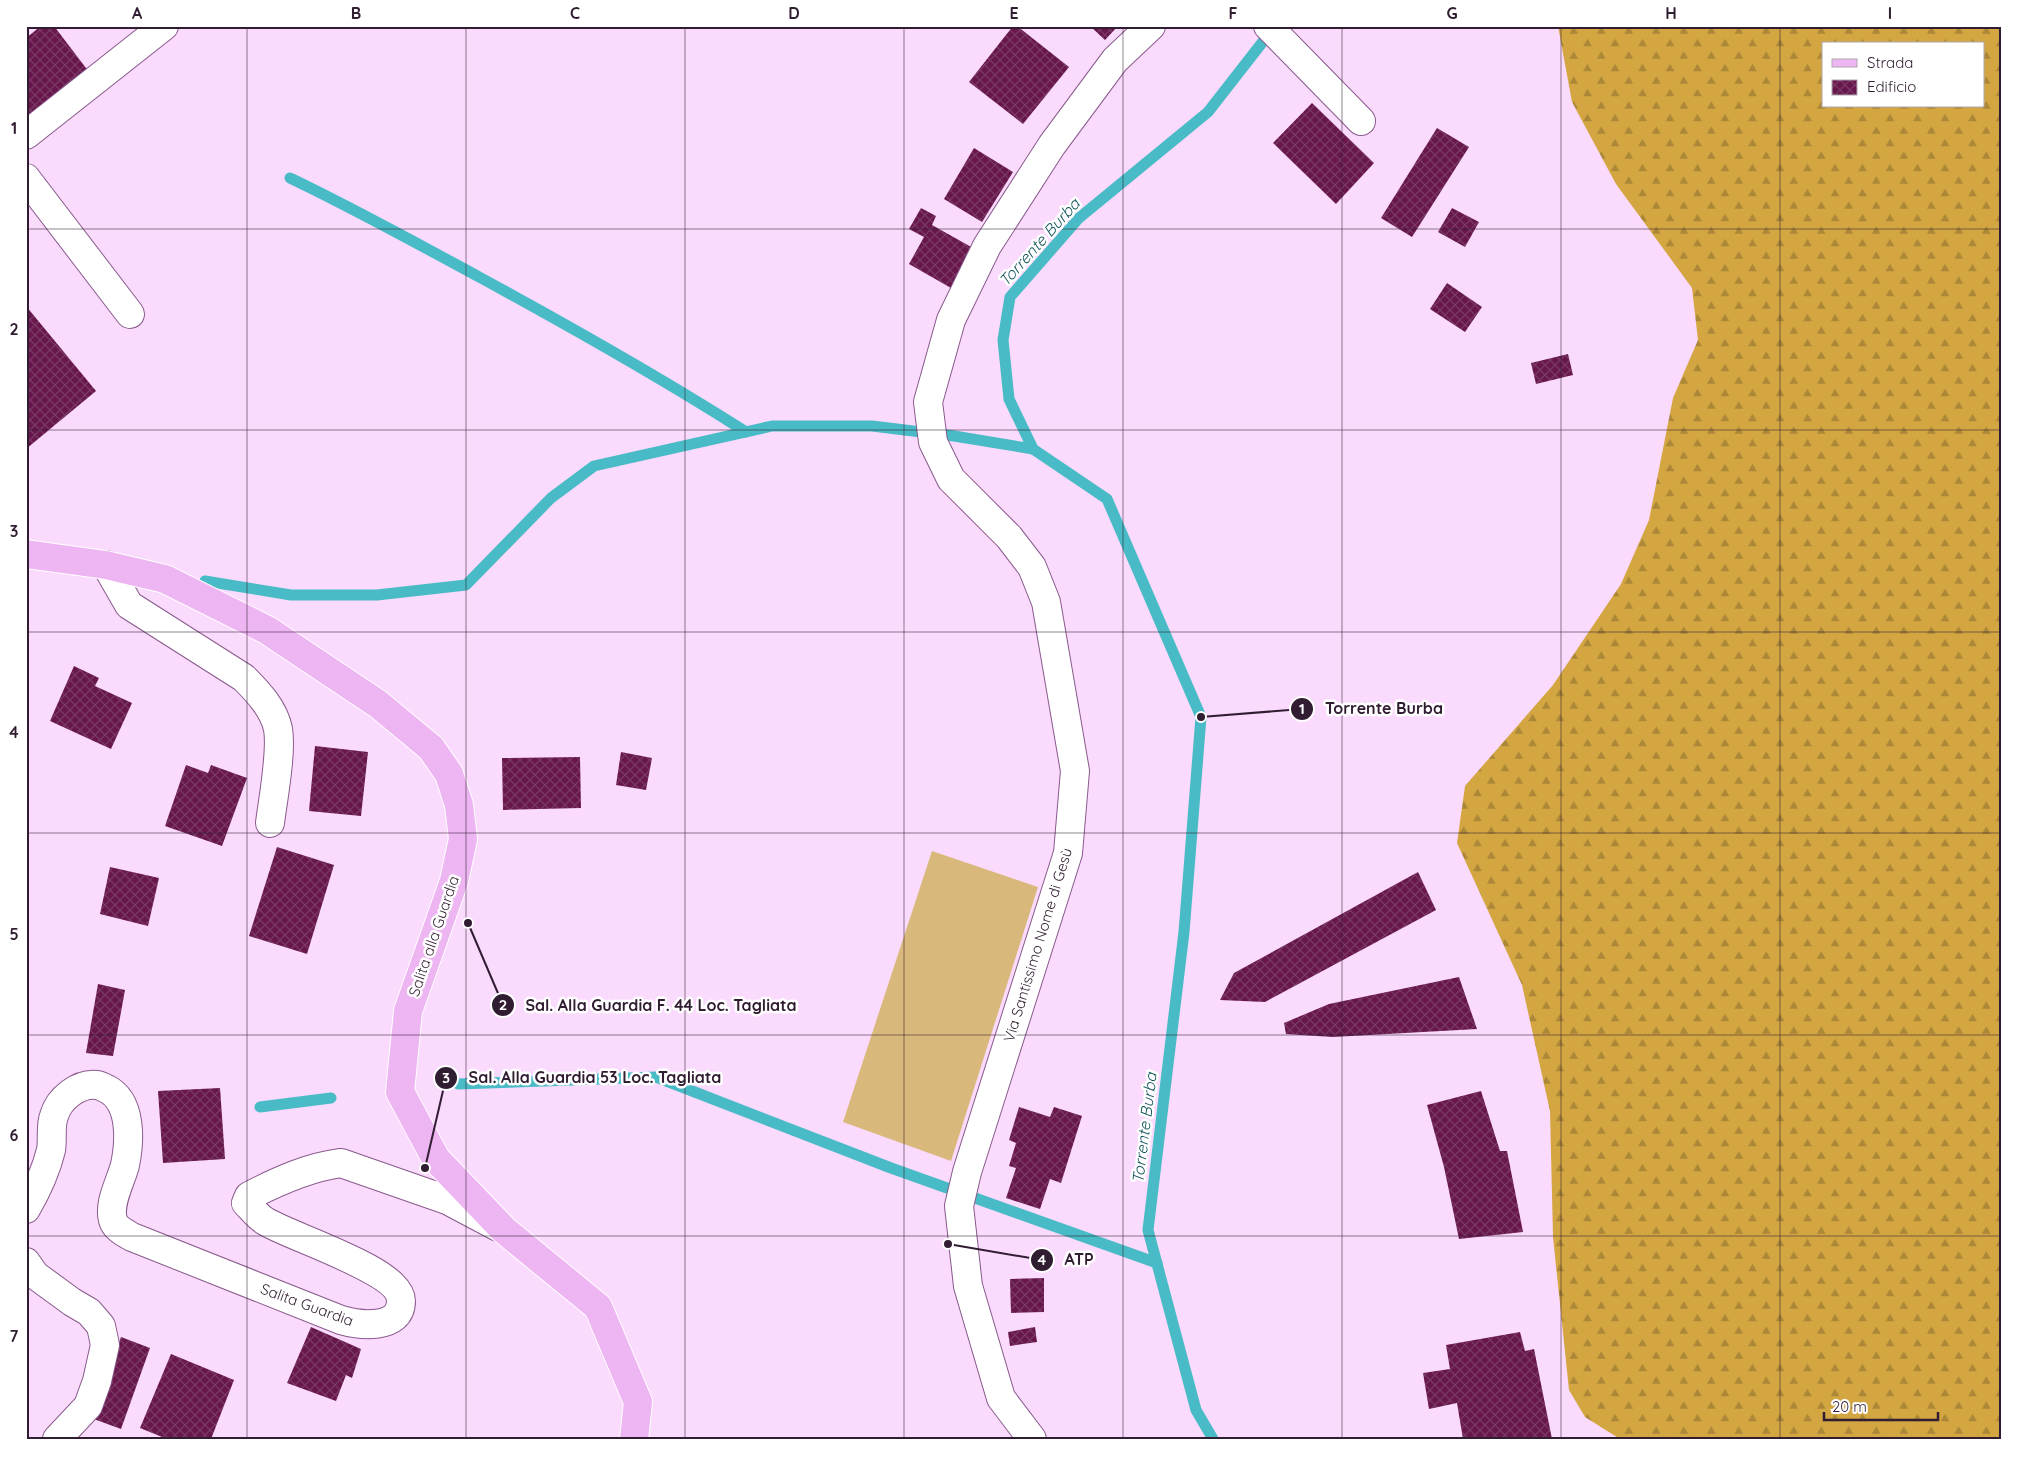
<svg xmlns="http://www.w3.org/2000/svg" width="2027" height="1465" font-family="Quicksand,sans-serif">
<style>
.forest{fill:url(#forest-firs);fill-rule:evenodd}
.pitch{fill:#d8b97b}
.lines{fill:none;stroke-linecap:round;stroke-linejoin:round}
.stream{stroke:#49bbc6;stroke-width:11}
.building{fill:url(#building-cross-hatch)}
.minor-casing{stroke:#885a8c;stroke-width:30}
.major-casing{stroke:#fff;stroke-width:30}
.minor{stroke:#fff;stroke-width:28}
.major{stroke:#eeb5f3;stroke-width:28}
.grid{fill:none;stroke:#311d32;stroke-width:1;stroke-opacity:0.55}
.labels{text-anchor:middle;stroke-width:5;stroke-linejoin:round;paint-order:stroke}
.street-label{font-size:15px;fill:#311d32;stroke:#fff}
.water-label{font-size:16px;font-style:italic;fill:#15565c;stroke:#fff}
.leader{fill:none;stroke:#311d32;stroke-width:2}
.callout-dot{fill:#311d32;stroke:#fff;stroke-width:2}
.mark-label{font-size:15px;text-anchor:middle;font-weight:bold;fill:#fff}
.callout-label{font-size:16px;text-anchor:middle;font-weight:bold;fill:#311d32;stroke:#fff;stroke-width:5;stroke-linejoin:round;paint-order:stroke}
.neatline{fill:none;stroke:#311d32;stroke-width:2}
.grid-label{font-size:16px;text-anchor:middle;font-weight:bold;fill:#311d32}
</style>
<defs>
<pattern id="forest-firs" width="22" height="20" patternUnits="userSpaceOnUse" patternTransform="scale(1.25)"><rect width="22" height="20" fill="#d3a641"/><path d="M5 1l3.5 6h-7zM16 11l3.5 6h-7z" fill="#ac8737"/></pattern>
<pattern id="building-cross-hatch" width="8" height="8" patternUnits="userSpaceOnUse" patternTransform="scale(1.25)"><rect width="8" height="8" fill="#68174d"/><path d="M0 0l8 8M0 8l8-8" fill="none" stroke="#7a3864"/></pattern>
</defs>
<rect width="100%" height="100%" fill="#fadafd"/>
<!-- forest -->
<path class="forest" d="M1558,26H2001V1439H1620L1585,1417L1569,1390L1553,1237L1550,1111L1522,985L1457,843L1465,786L1553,685L1621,584L1649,520L1673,398L1698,340L1692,288L1616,184L1572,102ZM1823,44H1983V106H1823Z"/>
<!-- pitch -->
<polygon class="pitch" points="932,851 1038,887 951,1161 843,1122"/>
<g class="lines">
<!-- stream -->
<g class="stream">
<path d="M290,178C355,209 418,244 481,278C571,327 660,377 746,432"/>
<polyline points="205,581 291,595 377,595 466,585 551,498 594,466 772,426 872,426 954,436 1033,449"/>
<polyline points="458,1084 656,1077 891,1168 1157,1263"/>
<polyline points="260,1107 331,1098"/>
<polyline points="1213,1439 1196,1410 1148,1230 1184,932 1201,717 1107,499 1033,449 1009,399 1003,340 1010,297 1079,218 1208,112 1272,30"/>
</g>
</g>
<!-- building -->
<g class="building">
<polygon points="41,26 54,26 89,72 26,119 26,38"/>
<polygon points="1013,26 1017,26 1069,67 1023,124 969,82"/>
<polygon points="1090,26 1118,26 1105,40"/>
<polygon points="1312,103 1374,163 1336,204 1273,143"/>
<polygon points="1437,128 1469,147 1412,237 1381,218"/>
<polygon points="974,148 1013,172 982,222 944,199"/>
<polygon points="921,208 936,216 932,225 973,248 951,288 909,264 924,237 909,229"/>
<polygon points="1452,208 1479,222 1465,247 1438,232"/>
<polygon points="1447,283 1482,307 1465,332 1430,309"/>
<polygon points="26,306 96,391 26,449"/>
<polygon points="1568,354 1573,375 1536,384 1531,363"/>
<polygon points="74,666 99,678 95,686 132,703 111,749 50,721"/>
<polygon points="315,746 368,752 361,816 309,811"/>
<polygon points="621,752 652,758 646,790 616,785"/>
<polygon points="580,757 581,808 503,810 502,758"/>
<polygon points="186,765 208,773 211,765 247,778 222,846 165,826"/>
<polygon points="277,847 334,865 307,954 249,936"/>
<polygon points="110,867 159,878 148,926 100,914"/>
<polygon points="1418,872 1436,910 1265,1002 1220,1000 1234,973"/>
<polygon points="1459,977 1477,1029 1333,1037 1286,1034 1284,1023 1329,1004"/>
<polygon points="98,984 125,990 113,1056 86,1053"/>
<polygon points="220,1088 225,1159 163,1163 158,1091"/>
<polygon points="1481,1091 1500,1151 1507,1151 1523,1232 1459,1239 1444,1167 1427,1105"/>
<polygon points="1019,1107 1050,1117 1054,1107 1082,1116 1061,1183 1050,1179 1040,1209 1006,1198 1016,1168 1009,1166 1016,1143 1009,1140"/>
<polygon points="1044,1278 1044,1312 1011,1313 1010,1279"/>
<polygon points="311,1327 361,1349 352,1378 346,1375 336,1401 287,1383"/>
<polygon points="1035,1327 1037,1342 1010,1346 1008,1332"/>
<polygon points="1520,1332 1525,1351 1534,1349 1552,1439 1463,1439 1457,1403 1429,1409 1423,1373 1450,1369 1446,1345"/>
<polygon points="121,1337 150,1348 121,1429 91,1418"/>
<polygon points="171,1354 234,1380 211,1439 167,1439 140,1428"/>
</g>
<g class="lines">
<defs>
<g id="minor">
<polyline points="1268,26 1361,121"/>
<polyline points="26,135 164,26"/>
<polyline points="26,178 130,314"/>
<path d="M106,565L129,605L244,678C258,692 274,709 278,729C282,752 273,799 270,823"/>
<path d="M26,1209C37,1190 46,1171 51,1150C53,1139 50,1126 54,1116C59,1098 79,1083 97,1085C100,1085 104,1088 107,1089C132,1102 130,1141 125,1165C121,1181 108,1203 113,1220C115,1228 125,1233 132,1237L341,1320C358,1325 401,1331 401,1301C401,1270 290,1237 265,1221C258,1217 252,1209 246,1203L249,1196C278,1181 309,1167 341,1163L447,1200L498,1227"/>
<polyline points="26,1262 35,1275 72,1302 89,1312 101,1326 105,1345 97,1381 88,1406 57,1439"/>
<polyline points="1032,1439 1001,1398 968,1286 959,1206 967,1172 1068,853 1075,771 1046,602 1032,567 1009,537 951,479 933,442 928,402 951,320 987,246 1052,145 1115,60 1151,26"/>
</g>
<polyline id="major" points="26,554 106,565 165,579 267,630 378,704 431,748 449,774 459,805 463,839 454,881 408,1011 400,1092 436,1159 504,1230 598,1307 638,1402 634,1439"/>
</defs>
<!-- minor casing -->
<use href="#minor" class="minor-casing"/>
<!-- major casing -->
<use href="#major" class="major-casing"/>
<!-- minor -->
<use href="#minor" class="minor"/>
<!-- major -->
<use href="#major" class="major"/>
</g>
<!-- grid -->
<path class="grid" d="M247,26V1439M466,26V1439M685,26V1439M904,26V1439M1123,26V1439M1342,26V1439M1561,26V1439M1780,26V1439M26,229H2001M26,430H2001M26,632H2001M26,833H2001M26,1035H2001M26,1236H2001"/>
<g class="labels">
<!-- street labels -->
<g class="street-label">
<text transform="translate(434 936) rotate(-71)" y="5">Salita alla Guardia</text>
<text transform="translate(1038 945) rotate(-73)" y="5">Via Santissimo Nome di Gesù</text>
<text transform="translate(307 1305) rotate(20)" y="5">Salita Guardia</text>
</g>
<!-- water labels -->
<g class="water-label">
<text transform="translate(1039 242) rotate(-48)" y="6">Torrente Burba</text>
<text transform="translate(1144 1128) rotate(-83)" y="6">Torrente Burba</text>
</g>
</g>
<!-- callouts -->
<path class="leader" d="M1201 717L1302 709M468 923L503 1005M425 1168L446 1078M948 1244L1042 1260"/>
<g class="callout-dot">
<circle cx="1201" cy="717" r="5"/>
<circle cx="468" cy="923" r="5"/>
<circle cx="425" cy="1168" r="5"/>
<circle cx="948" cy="1244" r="5"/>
<circle cx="1302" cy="709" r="12"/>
<circle cx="503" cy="1005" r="12"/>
<circle cx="446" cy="1078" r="12"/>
<circle cx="1042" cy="1260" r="12"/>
</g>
<g class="mark-label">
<text x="1302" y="714">1</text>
<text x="503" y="1010">2</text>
<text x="446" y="1083">3</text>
<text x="1042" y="1265">4</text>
</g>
<g class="callout-label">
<text x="1384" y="714">Torrente Burba</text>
<text x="661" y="1011">Sal. Alla Guardia F. 44 Loc. Tagliata</text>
<text x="595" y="1083">Sal. Alla Guardia 53 Loc. Tagliata</text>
<text x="1079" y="1265">ATP</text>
</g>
<!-- border -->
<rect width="2027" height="1465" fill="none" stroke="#ffffff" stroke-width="55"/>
<!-- legend -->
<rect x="1822" y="42" width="162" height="65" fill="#ffffff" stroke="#ada5ad"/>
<rect x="1832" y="59" width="25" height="8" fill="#eeb5f3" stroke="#ada5ad"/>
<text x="1867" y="68" font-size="15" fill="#311d32">Strada</text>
<rect x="1832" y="80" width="25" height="15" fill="url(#building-cross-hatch)" stroke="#ada5ad"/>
<text x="1867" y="92" font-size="15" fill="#311d32">Edificio</text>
<!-- scale -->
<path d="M1824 1412v8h114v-8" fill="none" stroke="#311d32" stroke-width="2.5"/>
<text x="1832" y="1412" font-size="15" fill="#311d32" stroke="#ffffff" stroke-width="4" paint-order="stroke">20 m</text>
<rect x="28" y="28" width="1972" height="1410" class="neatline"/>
<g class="grid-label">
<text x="137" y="19">A</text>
<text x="356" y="19">B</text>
<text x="575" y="19">C</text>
<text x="794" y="19">D</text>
<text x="1014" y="19">E</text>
<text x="1233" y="19">F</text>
<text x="1452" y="19">G</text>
<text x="1671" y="19">H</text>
<text x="1890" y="19">I</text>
<text x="14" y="134">1</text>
<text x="14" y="335">2</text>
<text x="14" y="537">3</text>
<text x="14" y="738">4</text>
<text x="14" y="940">5</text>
<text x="14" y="1141">6</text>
<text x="14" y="1342">7</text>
</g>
</svg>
